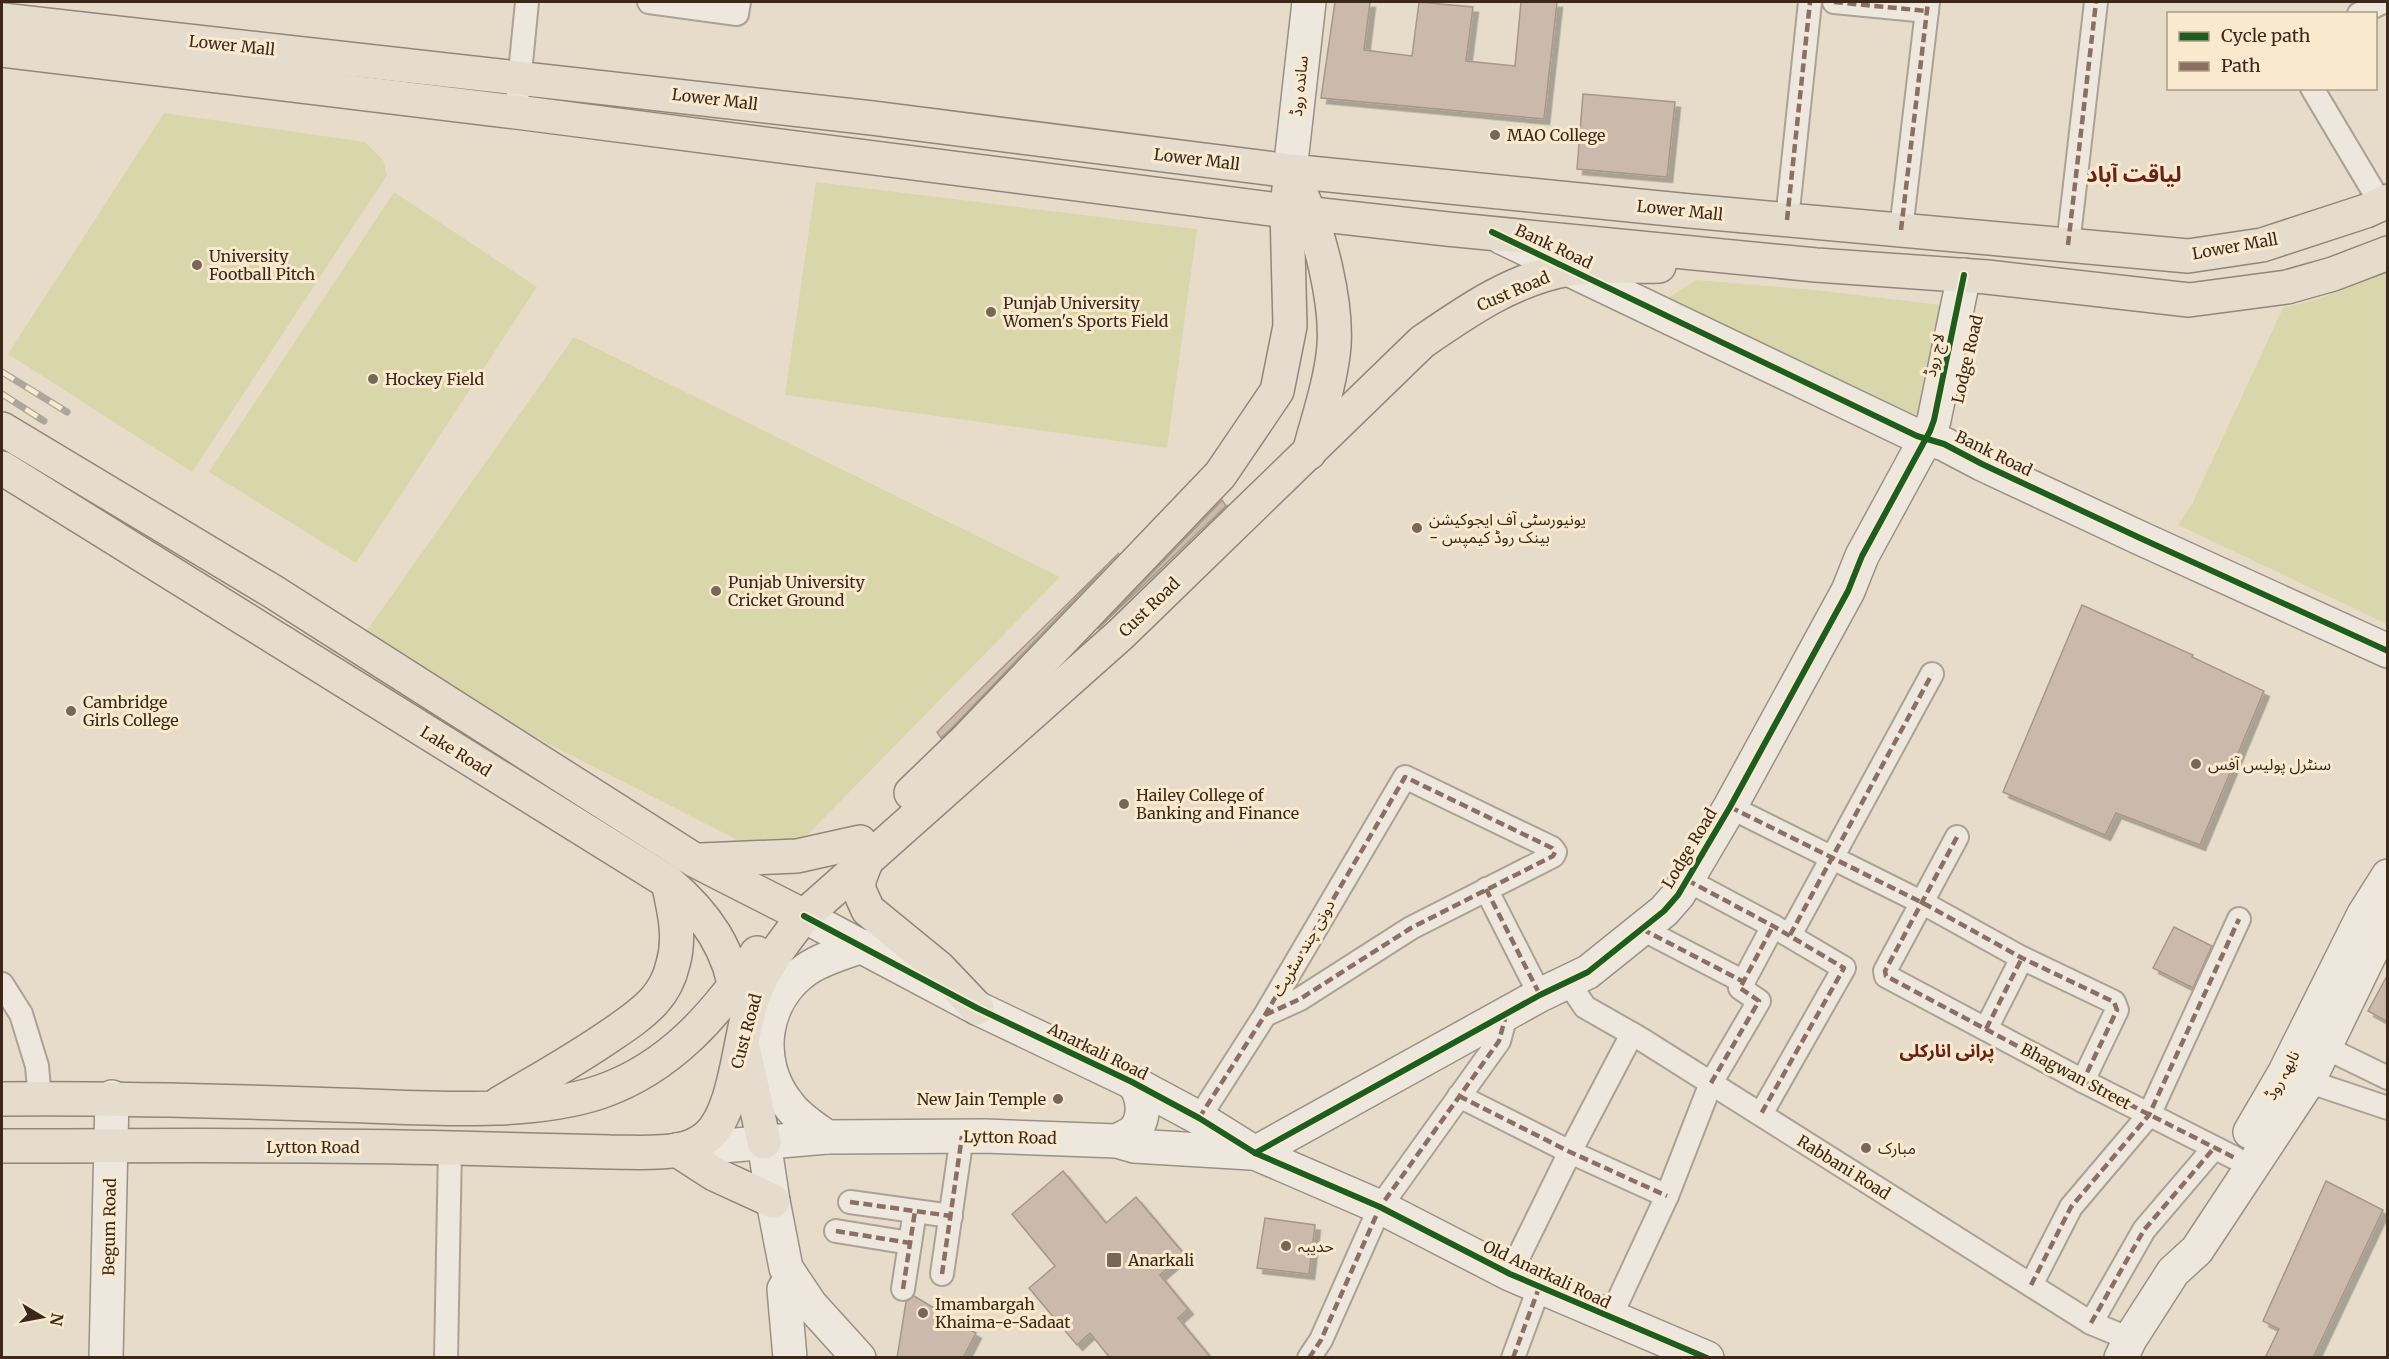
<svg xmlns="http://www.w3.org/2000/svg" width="2389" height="1359" font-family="Merriweather,'Noto Sans Arabic',serif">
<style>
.green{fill:#dad6ab}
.building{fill:#cbb9ab;stroke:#a79789;stroke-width:1.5;filter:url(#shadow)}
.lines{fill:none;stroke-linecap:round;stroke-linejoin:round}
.street-casing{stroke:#aca194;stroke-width:26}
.secondary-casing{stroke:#9b9084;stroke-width:36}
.primary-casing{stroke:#91867b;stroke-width:36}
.street{stroke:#ede7dd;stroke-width:22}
.secondary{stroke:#ede7dd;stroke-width:33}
.primary{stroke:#e6dccd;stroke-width:33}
.rail-casing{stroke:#ada69d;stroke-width:7}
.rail{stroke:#f9e9cf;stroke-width:4.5;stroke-dasharray:14;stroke-linecap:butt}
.quiet{stroke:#8d6e63;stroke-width:4.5;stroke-dasharray:9 4.5;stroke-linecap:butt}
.cycleway-casing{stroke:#f9e9cf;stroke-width:10}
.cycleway{stroke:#1b5e20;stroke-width:6}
.poi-dot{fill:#776758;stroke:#f9e9cf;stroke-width:2}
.labels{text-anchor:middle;stroke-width:6;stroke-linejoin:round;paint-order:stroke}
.street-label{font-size:16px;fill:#3b281b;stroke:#f9e9cf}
.poi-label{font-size:16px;fill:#3b281b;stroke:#f9e9cf;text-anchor:start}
.neighbourhood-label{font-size:18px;font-weight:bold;fill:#6c2015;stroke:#f9e9cf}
.district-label{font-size:22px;font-weight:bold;fill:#6c2015;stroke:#f9e9cf}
</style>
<defs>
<filter id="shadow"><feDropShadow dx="5.5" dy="5.5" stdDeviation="0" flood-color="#0004"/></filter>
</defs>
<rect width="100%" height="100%" fill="#e7dcca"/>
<!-- green -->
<g class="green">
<polygon points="164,113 365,142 383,160 387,175 192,472 8,354"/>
<polygon points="816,182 1197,229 1167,448 785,395"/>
<polygon points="394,192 537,287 356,563 209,472"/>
<polygon points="2387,269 2387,624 2178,525 2191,506 2283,308 2319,299"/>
<polygon points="1696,280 1815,290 1941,305 1920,417 1658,304"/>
<polygon points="574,337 1060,577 781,862 356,646"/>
</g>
<!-- building -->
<g class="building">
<polygon points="1335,2 1370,2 1364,50 1412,56 1419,2 1473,7 1466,61 1515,66 1521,2 1557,2 1544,119 1321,98"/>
<polygon points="1583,94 1675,102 1667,177 1577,169"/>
<polygon points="1222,500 1226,506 1098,629"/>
<polygon points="1119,553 955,725 941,738 937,732"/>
<polygon points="2082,605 2193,655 2192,657 2264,691 2200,845 2116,813 2105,835 2003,792"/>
<polygon points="2174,927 2212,946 2193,988 2153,968"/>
<polygon points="2388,974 2388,1022 2368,1011"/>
<polygon points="1063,1171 1106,1223 1136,1197 1184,1254 1160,1275 1188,1309 1178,1318 1211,1358 1110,1358 1090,1333 1077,1345 1029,1288 1055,1266 1012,1214"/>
<polygon points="2326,1181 2383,1210 2313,1358 2265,1358 2279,1329 2263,1321"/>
<polygon points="1265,1218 1315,1225 1309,1274 1257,1268"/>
<polygon points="914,1296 976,1333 963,1358 897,1358 906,1302"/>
</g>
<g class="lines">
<defs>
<g id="street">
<polyline points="649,2 737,14 739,2"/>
<polyline points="1834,2 1927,11"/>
<polyline points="2359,14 2383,2"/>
<polyline points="2312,88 2381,204"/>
<polyline points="518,93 527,2"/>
<polyline points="1787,220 1810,2"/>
<polyline points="1901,230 1928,2"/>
<polyline points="2068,245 2096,2"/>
<polyline points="1730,807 1923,903 2022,958 2114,1002 2117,1010 2083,1081"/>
<polyline points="1957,837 1885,971 1886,976 2083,1081 2235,1158"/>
<polyline points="1687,880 1773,926 1844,968 1761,1114"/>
<polyline points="1486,889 1540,995"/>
<polyline points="1642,929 1744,982"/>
<polyline points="1790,935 1932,674"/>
<polyline points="1568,982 1585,1007 1641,1039 2091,1323 2130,1339"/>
<polyline points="2,984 21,1014 37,1066 40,1099"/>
<polyline points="1986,1029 2022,958"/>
<polyline points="2312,1041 2388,1078"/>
<polyline points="2295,1077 2388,1108"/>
<polyline points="1459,1096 1570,1152 1667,1196"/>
<polyline points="1199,1118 1265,1015 1405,777 1552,848 1555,852 1553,856 1411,928 1300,999 1265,1015"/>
<polyline points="850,1202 951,1216"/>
<polyline points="836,1231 910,1243"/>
<polyline points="942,1274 962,1136"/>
<polyline points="1510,1274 1570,1152 1632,1034"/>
<polyline points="2031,1285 2071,1207 2149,1115 2239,919"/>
<polyline points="903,1289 915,1211"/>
<polyline points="1610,1318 1667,1196 1711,1083 1759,1001 1740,988 1773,926"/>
<polyline points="2091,1323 2144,1230 2214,1148"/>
<polyline points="446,1358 450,1148"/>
<polyline points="1309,1358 1321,1340 1380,1207 1499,1041 1506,1015"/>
<polyline points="1513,1358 1540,1285"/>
</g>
<g id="secondary">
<polyline points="1290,171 1309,2"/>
<polyline points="1501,237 1917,436 1944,444 1982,464 2140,538 2388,651"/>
<polyline points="804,916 977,1008 1132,1082 1199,1118 1255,1153 1380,1207 1510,1274 1707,1358"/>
<polyline points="2250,1132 2285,1072 2364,914 2388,876"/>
<path d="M827,1137C813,1127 798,1118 788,1104C754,1062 762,1000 807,969C823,958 843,953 862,946"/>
<path d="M1117,1141C1122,1138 1130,1135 1134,1131C1147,1117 1143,1093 1132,1082"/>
<polyline points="764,1142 773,1201 786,1268 810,1304 859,1358"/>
<polyline points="677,1150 827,1137 984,1136 1117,1141 1134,1146 1251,1153"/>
<polyline points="1255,1153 1540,995 1588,972 1664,911 1678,895 1730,807 1848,591 1862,556 1930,431 1934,420 1964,275"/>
<polyline points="106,1358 112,1097"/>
<polyline points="790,1358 784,1289 791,1278"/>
<polyline points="2121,1358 2130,1339 2173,1272 2197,1250 2308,1082 2388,917"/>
</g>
<g id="primary">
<polyline points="2,20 872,118 1290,171 1690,211 2188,256 2262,245 2366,211 2388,201"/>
<polyline points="2,50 516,112 1287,211 1447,229 1816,265 1987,277 2189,300 2287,287 2333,274 2388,253"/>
<path d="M1301,194C1320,233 1337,302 1334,346C1331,382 1318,418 1309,453"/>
<polyline points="2,429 272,591 696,861 804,916"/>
<path d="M2,468L668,882C706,914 731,950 737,1000"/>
<polyline points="911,793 968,738 1220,475 1277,391 1290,326 1287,211 1289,188"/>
<polyline points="701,860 797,856 860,842"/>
<polyline points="866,862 859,880 859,890 868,910 939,968 977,1008"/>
<polyline points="744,1051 764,1142"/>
<path d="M2,1099C114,1098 226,1101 338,1105C418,1107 525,1117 600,1092C670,1068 718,1013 757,953"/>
<path d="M500,1103C537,1081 575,1060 611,1035C626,1025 641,1015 654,1001C663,991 670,977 673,964C681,936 674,910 668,882"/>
<path d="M2,1146C152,1146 302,1144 452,1148C505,1149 558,1151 610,1152C632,1152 656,1154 678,1150C689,1148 699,1144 708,1136C737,1110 739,1035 753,997C764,967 784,941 804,916L1121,634L1422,342C1467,311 1514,278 1570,269C1597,265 1631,267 1659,266"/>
<polyline points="677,1150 714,1174 773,1201"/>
</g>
</defs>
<!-- street casing -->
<use href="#street" class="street-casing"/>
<!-- secondary casing -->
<use href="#secondary" class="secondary-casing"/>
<!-- primary casing -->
<use href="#primary" class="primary-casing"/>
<!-- street -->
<use href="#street" class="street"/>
<!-- secondary -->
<use href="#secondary" class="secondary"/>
<!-- primary -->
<use href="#primary" class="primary"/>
<defs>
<g id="rail">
<polyline points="2,372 67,412"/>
<polyline points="2,394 44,421"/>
</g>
</defs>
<!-- rail casing -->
<use href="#rail" class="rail-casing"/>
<!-- rail -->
<use href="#rail" class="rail"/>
<!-- quiet -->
<g class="quiet">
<polyline points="1834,2 1927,11"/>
<polyline points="1787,220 1810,2"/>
<polyline points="1901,230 1928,2"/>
<polyline points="2068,245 2096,2"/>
<polyline points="1730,807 1923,903 2022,958 2114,1002 2117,1010 2083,1081"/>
<polyline points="1957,837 1885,971 1886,976 2083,1081 2235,1158"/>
<polyline points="1687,880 1773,926 1844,968 1761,1114"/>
<polyline points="1486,889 1540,995"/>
<polyline points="1642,929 1744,982"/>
<polyline points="1790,935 1932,674"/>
<polyline points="1986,1029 2022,958"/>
<polyline points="1711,1083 1759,1001 1740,988 1773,926"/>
<polyline points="1459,1096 1570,1152 1667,1196"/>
<polyline points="1199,1118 1265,1015 1405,777 1552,848 1555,852 1553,856 1411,928 1300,999 1265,1015"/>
<polyline points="850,1202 951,1216"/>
<polyline points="836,1231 910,1243"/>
<polyline points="942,1274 962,1136"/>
<polyline points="2031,1285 2071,1207 2149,1115 2239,919"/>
<polyline points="903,1289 915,1211"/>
<polyline points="2091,1323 2144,1230 2214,1148"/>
<polyline points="1309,1358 1321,1340 1380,1207 1499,1041 1506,1015"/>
<polyline points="1513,1358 1540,1285"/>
</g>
<defs>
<g id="cycleway">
<polyline points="1492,232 1917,436 1944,444 1982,464 2140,538 2388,651"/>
<polyline points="804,916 977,1008 1132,1082 1199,1118 1255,1153 1380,1207 1510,1274 1707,1358"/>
<polyline points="1255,1153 1540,995 1588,972 1664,911 1678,895 1730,807 1848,591 1862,556 1930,431 1934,420 1964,275"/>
</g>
</defs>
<!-- cycleway casing -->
<use href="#cycleway" class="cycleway-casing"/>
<!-- cycleway -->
<use href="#cycleway" class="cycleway"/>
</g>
<!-- markers -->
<g class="poi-dot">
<circle cx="1495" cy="135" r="6"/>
<circle cx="197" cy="265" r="6"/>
<circle cx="991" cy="312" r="6"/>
<circle cx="373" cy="379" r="6"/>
<circle cx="1417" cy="528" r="6"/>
<circle cx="716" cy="591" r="6"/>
<circle cx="71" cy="711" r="6"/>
<circle cx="2196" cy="764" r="6"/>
<circle cx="1124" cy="804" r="6"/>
<circle cx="1058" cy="1099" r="6"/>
<circle cx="1866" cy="1148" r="6"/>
<circle cx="1286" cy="1246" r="6"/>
<rect x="1106" y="1252" width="16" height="16" rx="3"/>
<circle cx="923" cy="1313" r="6"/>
</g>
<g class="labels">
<!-- street labels -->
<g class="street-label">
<text transform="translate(232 45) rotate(6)" y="6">Lower Mall</text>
<text transform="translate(1299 86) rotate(-84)" y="6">ساندہ روڈ</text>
<text transform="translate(715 99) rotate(7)" y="6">Lower Mall</text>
<text transform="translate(1197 159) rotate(7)" y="6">Lower Mall</text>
<text transform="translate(1680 210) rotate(6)" y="6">Lower Mall</text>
<text transform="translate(1554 246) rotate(25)" y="6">Bank Road</text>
<text transform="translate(2235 246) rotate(-10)" y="6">Lower Mall</text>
<text transform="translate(1513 291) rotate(-23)" y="6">Cust Road</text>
<text transform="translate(1934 355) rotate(-78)" y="6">لاج روڈ</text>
<text transform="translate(1967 359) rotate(-77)" y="6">Lodge Road</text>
<text transform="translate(1994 453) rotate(26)" y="6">Bank Road</text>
<text transform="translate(1149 607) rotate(-44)" y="6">Cust Road</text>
<text transform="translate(456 751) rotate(32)" y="6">Lake Road</text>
<text transform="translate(1689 848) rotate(-59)" y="6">Lodge Road</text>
<text transform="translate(1303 948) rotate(-60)" y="6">دونی چند سٹریٹ</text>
<text transform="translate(746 1031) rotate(-75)" y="6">Cust Road</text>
<text transform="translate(1098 1051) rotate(26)" y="6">Anarkali Road</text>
<text transform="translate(2282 1075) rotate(-61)" y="6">نابھہ روڈ</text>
<text transform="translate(2076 1076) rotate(28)" y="6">Bhagwan Street</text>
<text transform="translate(1010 1137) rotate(1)" y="6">Lytton Road</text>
<text x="313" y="1153">Lytton Road</text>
<text transform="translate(1844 1167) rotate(32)" y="6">Rabbani Road</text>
<text transform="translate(109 1227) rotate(-89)" y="6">Begum Road</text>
<text transform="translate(1547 1274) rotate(25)" y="6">Old Anarkali Road</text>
</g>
<!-- poi labels -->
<g class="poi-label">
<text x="1507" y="141">MAO College</text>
<text x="209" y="262">University<tspan x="209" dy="18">Football Pitch</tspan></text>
<text x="1003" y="309">Punjab University<tspan x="1003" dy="18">Women's Sports Field</tspan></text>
<text x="385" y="385">Hockey Field</text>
<text x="1429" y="525">یونیورسٹی آف ایجوکیشن<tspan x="1429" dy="18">- بینک روڈ کیمپس</tspan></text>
<text x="728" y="588">Punjab University<tspan x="728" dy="18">Cricket Ground</tspan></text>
<text x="83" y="708">Cambridge<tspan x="83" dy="18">Girls College</tspan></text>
<text x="2208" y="770">سنٹرل پولیس آفس</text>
<text x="1136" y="801">Hailey College of<tspan x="1136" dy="18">Banking and Finance</tspan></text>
<text x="1046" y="1105" text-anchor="end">New Jain Temple</text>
<text x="1878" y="1154">مبارک</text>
<text x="1298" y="1252">حدیبہ</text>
<text x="1128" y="1266">Anarkali</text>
<text x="935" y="1310">Imambargah<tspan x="935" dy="18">Khaima-e-Sadaat</tspan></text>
</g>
<!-- neighbourhood labels -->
<g class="neighbourhood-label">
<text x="1947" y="1057">پرانی انارکلی</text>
</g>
<!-- district labels -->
<g class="district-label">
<text x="2134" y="182">لیاقت آباد</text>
</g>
</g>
<!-- border -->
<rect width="2389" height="1359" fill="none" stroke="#3b281b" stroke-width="6"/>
<!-- legend -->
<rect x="2167" y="12" width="210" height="78" fill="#f9e9cf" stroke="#ad9c87" stroke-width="1.5"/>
<rect x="2179" y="32" width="30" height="9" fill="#1b5e20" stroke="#ad9c87" stroke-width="1.5"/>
<text x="2221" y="42" font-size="18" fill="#3b281b">Cycle path</text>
<rect x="2179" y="62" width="30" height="9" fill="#8d6e63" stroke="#ad9c87" stroke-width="1.5"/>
<text x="2221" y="72" font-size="18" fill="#3b281b">Path</text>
<!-- north arrow -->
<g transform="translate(42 1317) rotate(100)" stroke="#f9e9cf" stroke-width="4.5" paint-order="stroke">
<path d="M0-4.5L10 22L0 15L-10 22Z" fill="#3b281b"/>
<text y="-9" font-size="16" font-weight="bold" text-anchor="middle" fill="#3b281b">N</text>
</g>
</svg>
